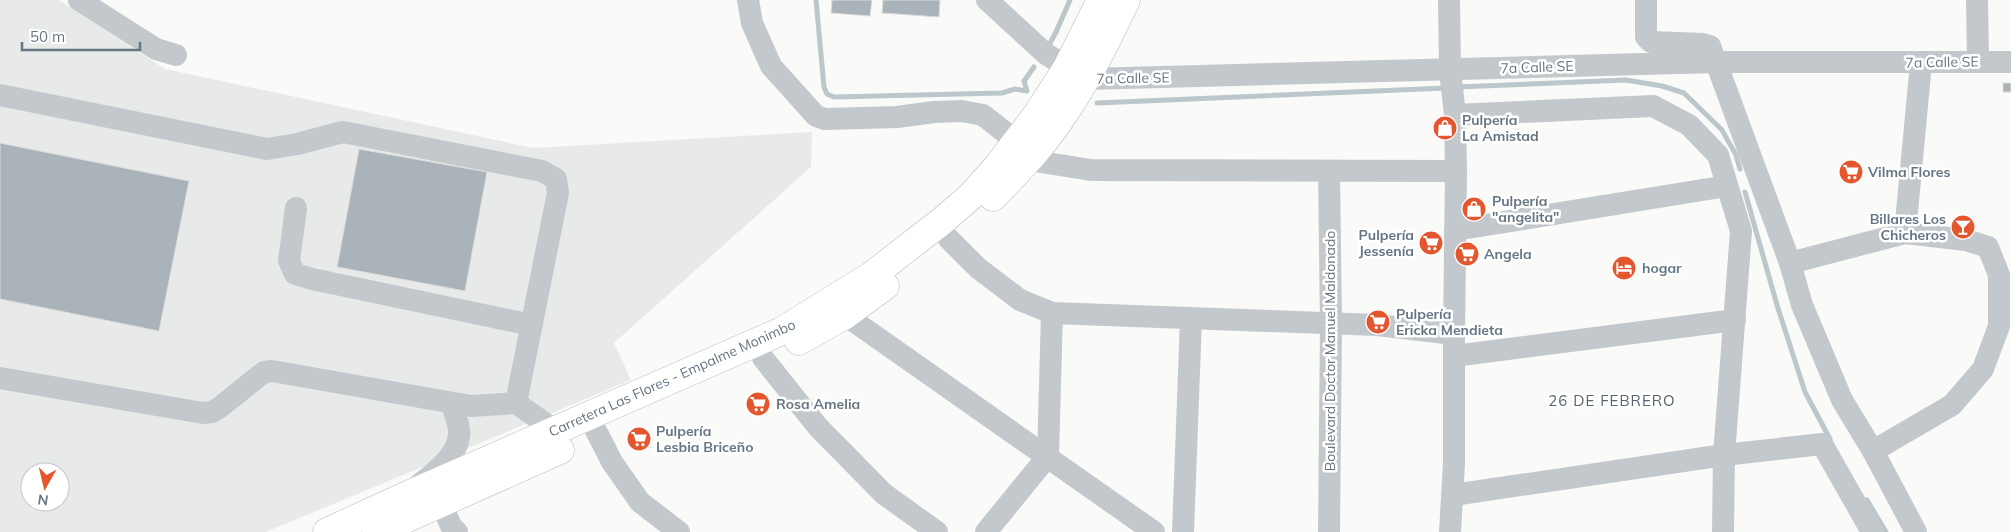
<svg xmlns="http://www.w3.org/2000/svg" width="2011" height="532" font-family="Mulish,sans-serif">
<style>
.built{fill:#e8e9e9;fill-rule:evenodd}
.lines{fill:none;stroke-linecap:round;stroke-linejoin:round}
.stream{stroke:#bbc7cb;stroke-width:5}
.building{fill:#aab3b9;stroke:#dcdcda}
.highway-casing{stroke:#b4b9bd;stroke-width:29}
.minor{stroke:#c3c8cc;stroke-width:22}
.highway{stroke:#fff;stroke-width:28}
.labels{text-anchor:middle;stroke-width:5;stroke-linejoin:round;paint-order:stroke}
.street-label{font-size:14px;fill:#657683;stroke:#fff}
.poi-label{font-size:14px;font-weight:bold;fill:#657683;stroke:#fff;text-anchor:start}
.neighbourhood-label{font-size:15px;letter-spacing:1px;fill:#57646e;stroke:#fff}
</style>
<rect width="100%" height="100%" fill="#fafaf8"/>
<!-- built -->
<path class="built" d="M0,0H59L165,69L533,148L812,132L811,167L614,343L631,380L266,532H0ZM30,472H60V502H30Z"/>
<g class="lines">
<!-- stream -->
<g class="stream">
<polyline points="816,0 824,87 827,94 834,97 1002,93 1015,89 1027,91 1024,81 1034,67"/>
<polyline points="1048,47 1056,32 1070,0"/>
<polyline points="1457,87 1626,80 1662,86 1684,93 1722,130 1736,155 1740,169"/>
<polyline points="1097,103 1446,88"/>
<polyline points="1745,192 1777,305 1805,392 1830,439"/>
<polyline points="1867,500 1886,532"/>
</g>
</g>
<!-- building -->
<g class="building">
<polygon points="832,0 872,0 870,16 831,13"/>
<polygon points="883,0 940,0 939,17 882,13"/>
<rect x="2003" y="83" width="8" height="9"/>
<polygon points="0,143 189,181 159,331 0,299"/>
<polygon points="359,149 487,172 465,291 337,267"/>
</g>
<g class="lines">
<defs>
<g id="highway">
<path d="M993,197C1016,173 1040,149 1059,121C1086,83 1106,42 1126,0"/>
<polyline points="799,341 845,315 885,286"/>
<polyline points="327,532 408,495 782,331 871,276 942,221 971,196 997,167 1036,116 1067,68 1101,0"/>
<polyline points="376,532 560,450"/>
</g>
</defs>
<!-- highway casing -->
<use href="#highway" class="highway-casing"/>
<!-- minor -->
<g class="minor">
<polyline points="79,0 156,49 176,55"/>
<polyline points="748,0 752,23 771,66 816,116 825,119 897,117 934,112 962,111 983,115 1016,141"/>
<polyline points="987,0 1046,54 1087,79 1716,62 2011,62"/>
<polyline points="1449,0 1450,70 1455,115 1456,171 1454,334 1454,463 1450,532"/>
<polyline points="1646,0 1646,37 1651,42 1703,44 1710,46 1716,62 1790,263 1802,305 1842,400 1873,451 1916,532"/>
<polyline points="1977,0 1978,61"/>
<polyline points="0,95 267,149 297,144 343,132 542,171 556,179 558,193 516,403"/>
<polyline points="1455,115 1653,106 1689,125 1718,155 1741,231 1724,455 1723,532"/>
<polyline points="1028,160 1091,170 1456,171"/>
<polyline points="1329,171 1331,325 1329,532"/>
<polyline points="296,208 289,261 295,274 312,279 532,325"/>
<polyline points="1455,230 1727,186"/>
<polyline points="1905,233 1921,63"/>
<polyline points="949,239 978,268 1020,300 1052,313 1377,325 1454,334"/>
<polyline points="1790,263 1905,233 1966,240 1988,247 1999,275 1999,326 1983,369 1952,405 1873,451"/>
<polyline points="845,315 1154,532"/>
<polyline points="1454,356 1735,320"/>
<polyline points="763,358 818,427 884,494 937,532"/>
<polyline points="0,378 203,413 212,412 219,408 264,372 272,371 471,406 516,403 556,431"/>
<polyline points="589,417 612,462 640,502 679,532"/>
<path d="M419,485C435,472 462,453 459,429C458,421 454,411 451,403"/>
<polyline points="1453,495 1724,455 1822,444 1872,532"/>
<polyline points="441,503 451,526 457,532"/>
<polyline points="986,532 1048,456 1052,313"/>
<polyline points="1183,532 1191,319"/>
</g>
<!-- highway -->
<use href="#highway" class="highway"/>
</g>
<!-- icons -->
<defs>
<symbol id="shop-disc" viewBox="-11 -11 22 22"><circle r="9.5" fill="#e4572e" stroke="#fff"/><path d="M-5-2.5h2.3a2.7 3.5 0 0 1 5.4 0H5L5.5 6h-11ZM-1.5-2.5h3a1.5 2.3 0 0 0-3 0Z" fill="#fff"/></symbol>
<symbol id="supermarket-disc" viewBox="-11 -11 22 22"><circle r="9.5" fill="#e4572e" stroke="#fff"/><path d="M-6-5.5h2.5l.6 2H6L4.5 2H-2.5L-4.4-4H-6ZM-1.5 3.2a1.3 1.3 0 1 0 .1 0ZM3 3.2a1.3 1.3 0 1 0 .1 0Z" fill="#fff"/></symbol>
<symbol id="bar-disc" viewBox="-11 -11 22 22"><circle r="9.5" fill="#e4572e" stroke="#fff"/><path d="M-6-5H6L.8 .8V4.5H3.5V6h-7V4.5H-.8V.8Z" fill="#fff"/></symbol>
<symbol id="hotel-disc" viewBox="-11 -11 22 22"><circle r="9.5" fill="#e4572e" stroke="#fff"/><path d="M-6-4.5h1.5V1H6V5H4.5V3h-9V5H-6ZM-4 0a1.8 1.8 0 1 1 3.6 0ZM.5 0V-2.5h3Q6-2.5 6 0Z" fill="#fff"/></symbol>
</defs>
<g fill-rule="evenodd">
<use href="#shop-disc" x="1431" y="114" width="28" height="28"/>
<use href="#supermarket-disc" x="1837" y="158" width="28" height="28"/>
<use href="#shop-disc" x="1460" y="195" width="28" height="28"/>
<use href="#bar-disc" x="1949" y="213" width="28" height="28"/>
<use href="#supermarket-disc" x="1417" y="229" width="28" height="28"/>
<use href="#supermarket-disc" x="1453" y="240" width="28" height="28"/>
<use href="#hotel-disc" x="1610" y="254" width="28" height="28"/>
<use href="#supermarket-disc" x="1364" y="308" width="28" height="28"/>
<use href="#supermarket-disc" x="744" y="390" width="28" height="28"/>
<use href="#supermarket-disc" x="625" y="425" width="28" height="28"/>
</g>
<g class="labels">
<!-- street labels -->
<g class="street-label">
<text transform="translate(1942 62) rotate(-1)" y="5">7a Calle SE</text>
<text transform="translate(1537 67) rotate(-2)" y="5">7a Calle SE</text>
<text transform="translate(1133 78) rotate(-1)" y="5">7a Calle SE</text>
<text transform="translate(1330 351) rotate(-90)" y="5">Boulevard Doctor Manuel Maldonado</text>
<text transform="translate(672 378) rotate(-24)" y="5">Carretera Las Flores - Empalme Monimbo</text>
</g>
<!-- poi labels -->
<g class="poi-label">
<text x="1462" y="125">Pulpería<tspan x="1462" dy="16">La Amistad</tspan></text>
<text x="1868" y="177">Vilma Flores</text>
<text x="1492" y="206">Pulpería<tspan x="1492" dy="16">"angelita"</tspan></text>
<text x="1946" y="224" text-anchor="end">Billares Los<tspan x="1946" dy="16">Chicheros</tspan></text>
<text x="1414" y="240" text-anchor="end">Pulpería<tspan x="1414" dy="16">Jessenía</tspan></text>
<text x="1484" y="259">Angela</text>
<text x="1642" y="273">hogar</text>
<text x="1396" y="319">Pulpería<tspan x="1396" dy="16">Ericka Mendieta</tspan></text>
<text x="776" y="409">Rosa Amelia</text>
<text x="656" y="436">Pulpería<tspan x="656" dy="16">Lesbia Briceño</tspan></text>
</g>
<!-- neighbourhood labels -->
<g class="neighbourhood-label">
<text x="1612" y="406">26 DE FEBRERO</text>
</g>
</g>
<!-- north arrow -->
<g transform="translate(45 487) rotate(188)"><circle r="24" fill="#ffffff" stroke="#c1c8cd"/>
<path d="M0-4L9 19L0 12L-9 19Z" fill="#e4572e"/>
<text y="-8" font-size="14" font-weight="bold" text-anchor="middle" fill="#657683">N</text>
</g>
<!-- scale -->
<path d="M22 42v8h118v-8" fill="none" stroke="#657683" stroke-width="2.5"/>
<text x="30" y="42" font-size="15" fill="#657683" stroke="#ffffff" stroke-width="4" paint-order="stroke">50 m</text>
</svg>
